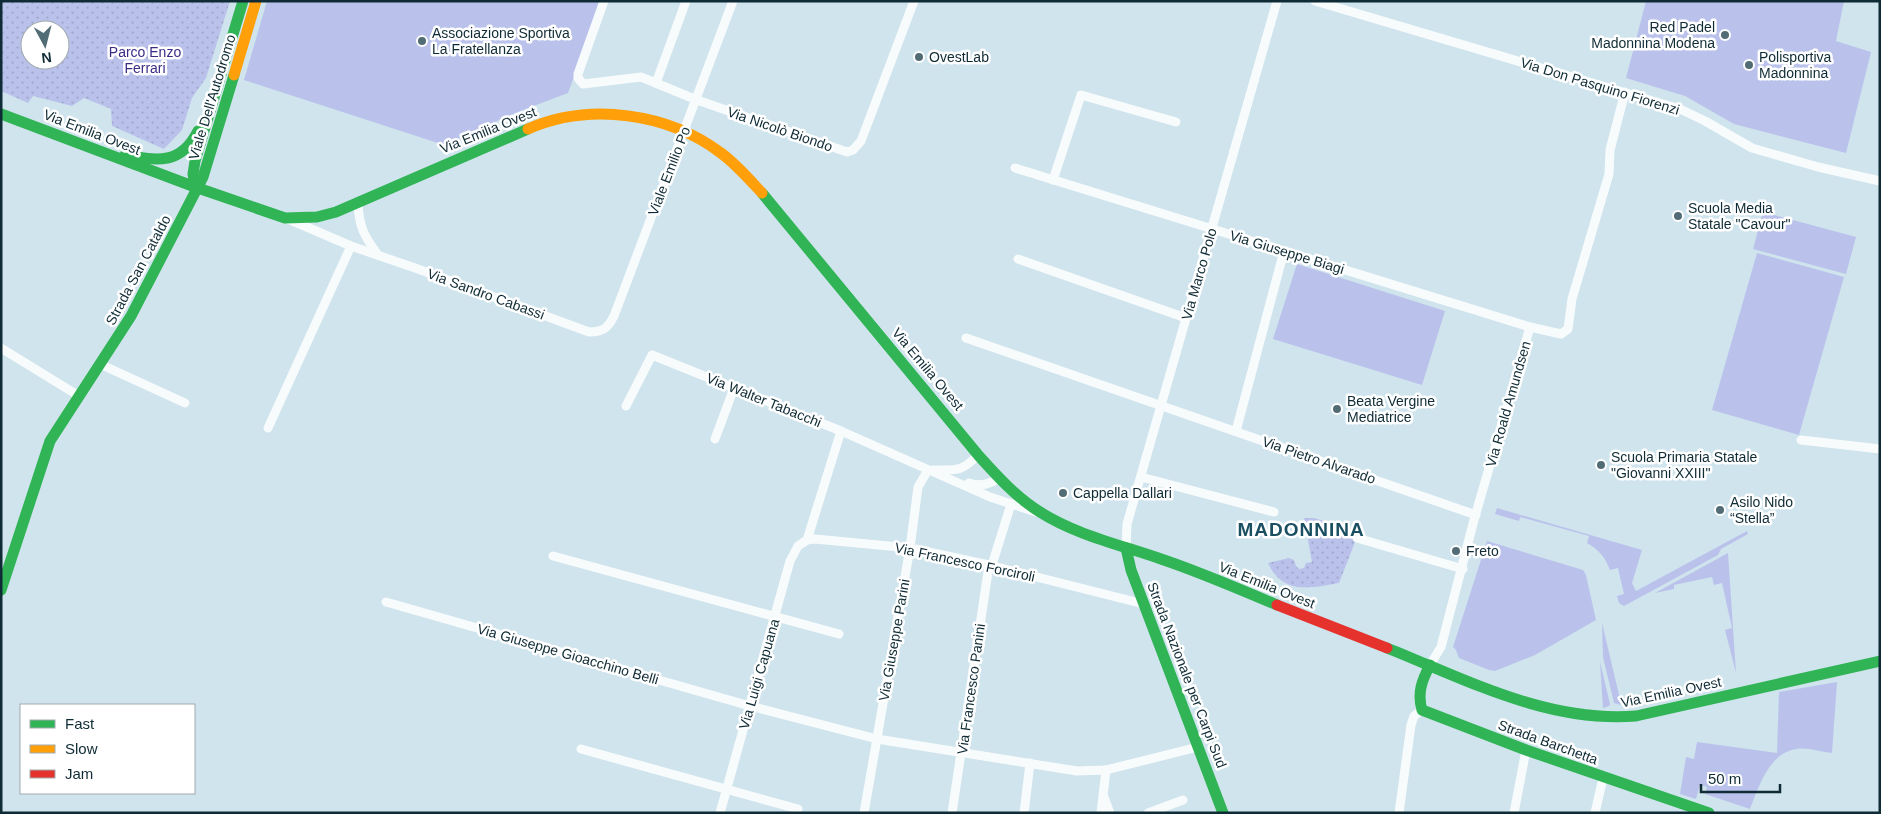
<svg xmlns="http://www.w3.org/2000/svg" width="1881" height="814" font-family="Arial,sans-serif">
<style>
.green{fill:#bac2ec}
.park{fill:url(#park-dots);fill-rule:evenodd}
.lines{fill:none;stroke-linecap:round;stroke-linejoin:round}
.street{stroke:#f8fbfc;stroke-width:9}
.fast{stroke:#30b455;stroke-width:11}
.slow{stroke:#ff9f0a;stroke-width:11}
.jam{stroke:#e5322d;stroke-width:11}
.poi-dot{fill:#526c75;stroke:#fff;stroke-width:2}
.labels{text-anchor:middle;stroke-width:5;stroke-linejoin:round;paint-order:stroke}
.poi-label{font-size:14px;fill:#0f2b35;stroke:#fff;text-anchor:start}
.park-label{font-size:14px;fill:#3b2c85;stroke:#fff}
.street-label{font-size:14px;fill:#0f2b35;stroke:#fff}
.district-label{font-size:19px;font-weight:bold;letter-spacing:1px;fill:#1a4f61;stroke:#fff}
</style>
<defs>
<pattern id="park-dots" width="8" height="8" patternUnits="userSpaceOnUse" patternTransform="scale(1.25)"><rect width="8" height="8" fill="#bac2ec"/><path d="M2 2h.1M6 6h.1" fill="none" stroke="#9fa7cb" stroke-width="1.8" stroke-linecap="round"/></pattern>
</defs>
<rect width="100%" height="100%" fill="#cfe4ed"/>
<!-- green -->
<g class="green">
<polygon points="267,1 602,1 568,93 515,113 444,145 244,80"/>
<polygon points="1646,1 1844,1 1836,41 1871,52 1846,153 1734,124 1685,96 1626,78"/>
<polygon points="1763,212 1856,237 1846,274 1753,249"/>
<polygon points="1757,253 1844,277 1799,435 1712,410"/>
<polygon points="1297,264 1445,311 1422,385 1273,339"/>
<path d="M1497,508L1642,550L1632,583L1636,591L1747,531L1748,534L1721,549L1718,555L1624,606L1619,603L1617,596L1624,594L1618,568L1610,570C1605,557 1599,550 1587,543L1589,536L1520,517L1519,521L1495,514Z"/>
<polygon points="1487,541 1583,570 1586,575 1596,620 1535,655 1495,671 1489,670 1459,658 1456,650 1453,647"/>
<polygon points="1728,553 1736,673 1725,630 1732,628 1722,583 1714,585 1712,577 1674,585 1674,589 1655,593"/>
<polygon points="1602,623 1620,699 1621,705 1614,703 1603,657"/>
<polygon points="1600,662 1610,704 1609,706 1603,708"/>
<path d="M1837,682L1832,753C1821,752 1807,747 1796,749C1769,753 1758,788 1750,809L1705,794L1707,787L1700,785L1696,799L1680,794L1686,757L1694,759L1697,742L1777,753L1779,692Z"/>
</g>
<!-- park -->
<g class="park">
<path d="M1,1H230L206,78L192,98L182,130L164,149L112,126L111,109L84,98L72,106L33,96L28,103L1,91ZM30,30H60V60H30Z"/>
<path d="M1304,518H1314L1359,532L1339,583C1311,588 1283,595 1268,563L1289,558L1294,560L1296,566L1299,569L1304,568L1306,563L1312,562Z"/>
</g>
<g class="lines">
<!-- street -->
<g class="street">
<polyline points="604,1 578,74 578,78 583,84 641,77 697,100 847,152 853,150 861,141 914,1"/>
<polyline points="1315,1 1680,109 1705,121 1752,148 1818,167 1880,181"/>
<polyline points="656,83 686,1"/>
<polyline points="1015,168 1530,327 1561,334 1568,329 1572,299 1609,174 1610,150 1625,92"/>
<polyline points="1053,180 1081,95 1176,122"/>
<path d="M358,203C359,227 364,236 378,255"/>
<path d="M288,219L351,246L418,269L589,332C603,332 608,328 614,316L733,1"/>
<polyline points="1018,259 1186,318"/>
<polyline points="966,338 1476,515"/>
<polyline points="1,348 79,396"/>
<polyline points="102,365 185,403"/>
<polyline points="626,406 652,355 841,431 990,497 1036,512"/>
<polyline points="268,428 351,246"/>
<polyline points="841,431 807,540 815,539 910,548 989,565 1144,604"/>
<polyline points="1236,431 1284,251"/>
<polyline points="715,439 734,388"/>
<polyline points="1801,440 1880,449"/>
<path d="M933,470C957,470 962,472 979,454"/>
<polyline points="1141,477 1274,512"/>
<path d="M969,483C981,487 989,484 1000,478"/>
<polyline points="1357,538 1463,569"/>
<polyline points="1126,548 1127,524 1277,1"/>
<polyline points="553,556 839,634"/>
<polyline points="992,565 1011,504"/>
<polyline points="386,602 750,706 877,739 1077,771 1106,770 1198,747"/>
<polyline points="1430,665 1441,647 1474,520 1530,327"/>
<polyline points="581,749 798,809"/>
<polyline points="1104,797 1110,813"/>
<polyline points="720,813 790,561 798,546 807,540"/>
<polyline points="864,813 910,548 918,487 928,470"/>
<polyline points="952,813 989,565"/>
<polyline points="1024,813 1030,763"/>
<polyline points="1101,813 1106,770"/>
<polyline points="1148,813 1183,800"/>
<polyline points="1399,813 1411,725 1414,716 1422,710"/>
<polyline points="1514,813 1526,750"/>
<polyline points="1595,813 1603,778"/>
</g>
<!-- fast -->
<g class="fast">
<polyline points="1,114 195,187 285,218 317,217 336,212 528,129"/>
<path d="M125,155C158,161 181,165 198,131"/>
<polyline points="195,187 193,174 195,161 243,1"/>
<path d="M762,193L979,456C997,476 1017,498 1040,512C1076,535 1121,545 1161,559C1200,572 1239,589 1277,605"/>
<polyline points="1126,548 1131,570 1223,813"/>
<polyline points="1,590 50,441 131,316 203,177 234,75"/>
<path d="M1387,648C1467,680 1548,723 1636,716L1880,661"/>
<path d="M1430,665C1422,680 1417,693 1422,710L1526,750L1709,813"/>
</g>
<!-- slow -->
<g class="slow">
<polyline points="234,75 256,1"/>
<path d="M528,129C590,102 668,113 721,153C736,164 749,179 762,193"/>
</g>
<!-- jam -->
<polyline class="jam" points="1277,605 1387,648"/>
</g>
<!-- markers -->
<g class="poi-dot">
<circle cx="1725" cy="35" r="5"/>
<circle cx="422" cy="41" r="5"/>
<circle cx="919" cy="57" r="5"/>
<circle cx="1749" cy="65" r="5"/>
<circle cx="1678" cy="216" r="5"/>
<circle cx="1337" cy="409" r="5"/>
<circle cx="1601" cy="465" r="5"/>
<circle cx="1063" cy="493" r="5"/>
<circle cx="1720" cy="510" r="5"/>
<circle cx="1456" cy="551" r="5"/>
</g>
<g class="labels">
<!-- poi labels -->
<g class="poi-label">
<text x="1715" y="32" text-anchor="end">Red Padel<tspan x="1715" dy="16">Madonnina Modena</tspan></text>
<text x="432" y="38">Associazione Sportiva<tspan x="432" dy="16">La Fratellanza</tspan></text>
<text x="929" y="62">OvestLab</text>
<text x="1759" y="62">Polisportiva<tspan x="1759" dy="16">Madonnina</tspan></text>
<text x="1688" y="213">Scuola Media<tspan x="1688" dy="16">Statale "Cavour"</tspan></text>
<text x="1347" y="406">Beata Vergine<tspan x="1347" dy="16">Mediatrice</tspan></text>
<text x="1611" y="462">Scuola Primaria Statale<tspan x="1611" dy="16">"Giovanni XXIII"</tspan></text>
<text x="1073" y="498">Cappella Dallari</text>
<text x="1730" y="507">Asilo Nido<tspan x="1730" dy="16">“Stella”</tspan></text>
<text x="1466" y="556">Freto</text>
</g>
<!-- park labels -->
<g class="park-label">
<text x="145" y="57">Parco Enzo<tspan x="145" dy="16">Ferrari</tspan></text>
</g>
<!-- street labels -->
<g class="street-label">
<text transform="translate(1600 86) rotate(17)" y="5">Via Don Pasquino Fiorenzi</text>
<text transform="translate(212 97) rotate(-73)" y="5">Viale Dell'Autodromo</text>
<text transform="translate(780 129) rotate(19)" y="5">Via Nicolò Biondo</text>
<text transform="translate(488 130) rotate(-22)" y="5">Via Emilia Ovest</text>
<text transform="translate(92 132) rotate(21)" y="5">Via Emilia Ovest</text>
<text transform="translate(669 171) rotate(-69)" y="5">Viale Emilio Po</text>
<text transform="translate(1287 252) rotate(17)" y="5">Via Giuseppe Biagi</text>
<text transform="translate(138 270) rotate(-62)" y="5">Strada San Cataldo</text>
<text transform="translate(1199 274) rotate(-74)" y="5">Via Marco Polo</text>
<text transform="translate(486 294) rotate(20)" y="5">Via Sandro Cabassi</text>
<text transform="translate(928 369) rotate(50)" y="5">Via Emilia Ovest</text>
<text transform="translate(764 400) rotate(22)" y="5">Via Walter Tabacchi</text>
<text transform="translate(1508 404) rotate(-74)" y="5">Via Roald Amundsen</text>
<text transform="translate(1319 460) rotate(19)" y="5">Via Pietro Alvarado</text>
<text transform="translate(965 562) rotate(12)" y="5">Via Francesco Forciroli</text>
<text transform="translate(1267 585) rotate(22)" y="5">Via Emilia Ovest</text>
<text transform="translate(894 640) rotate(-80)" y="5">Via Giuseppe Parini</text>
<text transform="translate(568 654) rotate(16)" y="5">Via Giuseppe Gioacchino Belli</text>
<text transform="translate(759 674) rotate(-74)" y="5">Via Luigi Capuana</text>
<text transform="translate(1187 675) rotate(69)" y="5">Strada Nazionale per Carpi Sud</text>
<text transform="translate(971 689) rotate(-82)" y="5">Via Francesco Panini</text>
<text transform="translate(1671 692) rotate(-12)" y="5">Via Emilia Ovest</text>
<text transform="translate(1548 742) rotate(20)" y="5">Strada Barchetta</text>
</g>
<!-- district labels -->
<g class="district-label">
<text x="1301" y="536">MADONNINA</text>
</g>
</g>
<!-- border -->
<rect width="1881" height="814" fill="none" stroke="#0f2b35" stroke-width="5"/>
<!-- legend -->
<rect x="20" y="704" width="175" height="90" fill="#ffffff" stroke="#9faaae"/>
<rect x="30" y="720" width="25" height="8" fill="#30b455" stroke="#9faaae"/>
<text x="65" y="729" font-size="15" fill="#0f2b35">Fast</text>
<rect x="30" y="745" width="25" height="8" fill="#ff9f0a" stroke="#9faaae"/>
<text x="65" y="754" font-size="15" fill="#0f2b35">Slow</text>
<rect x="30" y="770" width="25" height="8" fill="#e5322d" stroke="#9faaae"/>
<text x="65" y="779" font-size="15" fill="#0f2b35">Jam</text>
<!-- north arrow -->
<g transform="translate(45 45) rotate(173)"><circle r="24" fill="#ffffff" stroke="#9faaae"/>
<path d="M0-4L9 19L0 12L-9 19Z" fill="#526c75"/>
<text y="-8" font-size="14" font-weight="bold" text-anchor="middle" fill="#0f2b35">N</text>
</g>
<!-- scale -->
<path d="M1701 784v8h79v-8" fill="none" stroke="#0f2b35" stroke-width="2.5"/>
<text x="1708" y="784" font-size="15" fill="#0f2b35" stroke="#ffffff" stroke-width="4" paint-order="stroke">50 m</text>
</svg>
